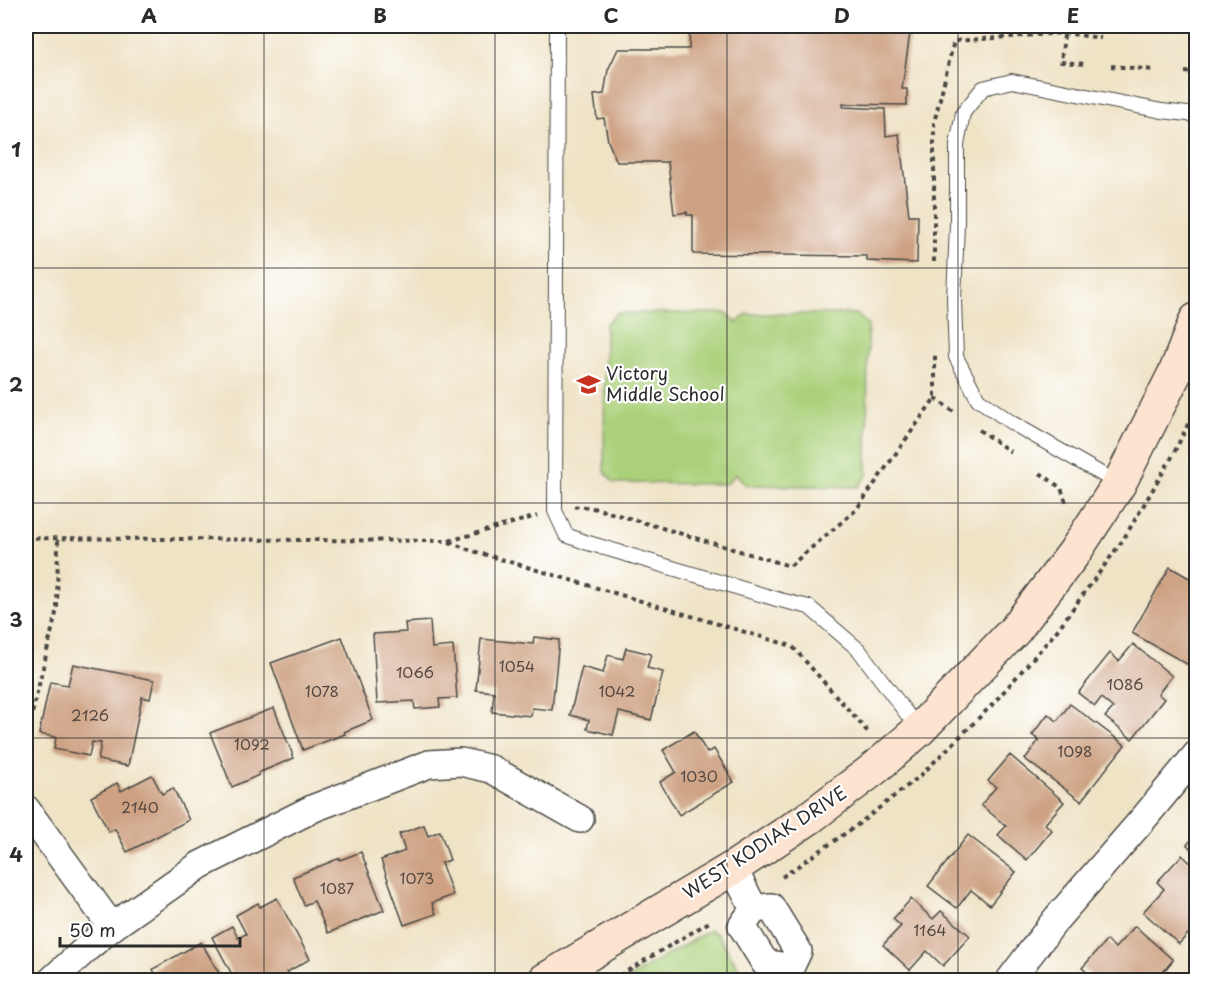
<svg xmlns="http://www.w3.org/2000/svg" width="1222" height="1006" font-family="'Playpen Sans',sans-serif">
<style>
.green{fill:#abd07a;stroke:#6b7e52;stroke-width:1.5}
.building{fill:#cda182}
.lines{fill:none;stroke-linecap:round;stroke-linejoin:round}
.lane-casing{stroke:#484742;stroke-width:16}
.street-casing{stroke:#484742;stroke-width:30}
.secondary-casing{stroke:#484742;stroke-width:36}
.path{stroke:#484742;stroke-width:4;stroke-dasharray:4.5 4.5;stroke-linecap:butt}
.lane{stroke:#fff;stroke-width:14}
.street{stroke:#fff;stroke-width:27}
.secondary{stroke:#fde4d1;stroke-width:33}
.grid{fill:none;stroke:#2b2b2b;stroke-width:1.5;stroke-opacity:0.55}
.labels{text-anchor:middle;stroke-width:4.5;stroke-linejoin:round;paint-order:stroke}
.number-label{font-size:15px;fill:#544841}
.poi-label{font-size:18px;fill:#2b2b2b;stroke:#fff;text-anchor:start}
.street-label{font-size:18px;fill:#2b2b2b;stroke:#fff}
.neatline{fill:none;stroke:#2b2b2b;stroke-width:2}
.grid-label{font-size:20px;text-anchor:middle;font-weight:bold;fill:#2b2b2b}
</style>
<rect width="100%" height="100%" fill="#fff"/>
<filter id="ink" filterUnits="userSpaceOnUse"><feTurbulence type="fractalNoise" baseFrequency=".0167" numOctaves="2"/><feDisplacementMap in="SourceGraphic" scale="12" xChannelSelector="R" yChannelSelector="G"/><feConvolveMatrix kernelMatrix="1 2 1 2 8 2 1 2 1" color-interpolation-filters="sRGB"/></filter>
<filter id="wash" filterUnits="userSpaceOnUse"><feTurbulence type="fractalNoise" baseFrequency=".008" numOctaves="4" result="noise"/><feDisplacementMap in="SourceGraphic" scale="24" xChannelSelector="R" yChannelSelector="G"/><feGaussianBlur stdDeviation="1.35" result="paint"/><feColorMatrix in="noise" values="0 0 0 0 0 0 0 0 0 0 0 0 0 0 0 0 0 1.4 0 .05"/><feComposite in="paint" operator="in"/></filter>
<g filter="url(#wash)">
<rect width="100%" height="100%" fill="#efe3c6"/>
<!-- green -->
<g class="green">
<polygon points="617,313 727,313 737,323 747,314 857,314 868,325 867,475 858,487 746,485 736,474 726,484 614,483 604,471 605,324"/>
<polygon points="710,930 718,935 746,980 625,980"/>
</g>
<g id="blocks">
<!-- building -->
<g class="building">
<polygon points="690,26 911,26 902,89 907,89 907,105 843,104 843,107 885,109 886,136 899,134 909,215 918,215 917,263 867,261 867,256 693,254 693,215 687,215 687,212 674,214 668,162 617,162 608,141 604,118 597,119 594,95 604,94 608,70 618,49 689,49"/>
<polygon points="1170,567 1196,582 1196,631 1191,640 1196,644 1196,658 1192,667 1132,633"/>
<polygon points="430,621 432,648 453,646 457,698 439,699 440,707 415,709 414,701 377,703 373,634 406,632 405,623"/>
<polygon points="342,637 373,720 344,732 345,734 303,750 271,663"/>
<polygon points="534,637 559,640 552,710 532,708 531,716 492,712 494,692 476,690 481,639 533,644"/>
<polygon points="1133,644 1172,676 1158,694 1164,699 1132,739 1105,717 1113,708 1101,698 1095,706 1078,693 1110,653 1119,661"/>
<polygon points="626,648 651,654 647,668 663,672 651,720 619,712 613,735 587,729 589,720 570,715 582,667 603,673 608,655 623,659"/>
<polygon points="73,664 154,680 150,699 142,697 128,766 98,760 101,743 92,742 89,756 54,749 56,737 39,734 50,682 68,685"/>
<polygon points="1070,704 1125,745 1081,801 1025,759 1039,740 1032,735 1048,714 1057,721"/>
<polygon points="274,708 294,758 258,773 259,775 232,787 210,733"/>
<polygon points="694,731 707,753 714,749 734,782 679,815 660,782 676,772 663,750"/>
<polygon points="1010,755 1064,802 1045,824 1052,830 1027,860 998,835 1006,826 981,805 996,787 988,781"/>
<polygon points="152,775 162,794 173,788 189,820 127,852 115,829 109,832 91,797 117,783 121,791"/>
<polygon points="424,825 428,836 440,831 450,860 441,863 453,895 432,903 436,914 404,925 381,860 405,851 399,834"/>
<polygon points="1196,834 1196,853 1187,845"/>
<polygon points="968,835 1016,872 990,905 971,890 957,908 928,886"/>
<polygon points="361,852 384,910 328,933 314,901 304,905 293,877 340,858 340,860"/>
<polygon points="1182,855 1196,868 1196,925 1179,944 1143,912 1164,889 1157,882"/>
<polygon points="277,898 310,959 287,972 292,980 235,980 212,937 232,926 238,938 246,934 236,915 258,903 260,907"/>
<polygon points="911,899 933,919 941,911 970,936 943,966 927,951 910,970 883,945 901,926 893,919"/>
<polygon points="1135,926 1173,960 1164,971 1172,978 1170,980 1114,980 1112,979 1110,980 1096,980 1082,968 1107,940 1115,948"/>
<polygon points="201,942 223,980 152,980 157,978 153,969"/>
</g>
</g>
</g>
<g filter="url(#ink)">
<use href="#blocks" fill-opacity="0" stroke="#484742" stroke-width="1.5"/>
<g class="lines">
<defs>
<g id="lane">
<polyline points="557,26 555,511 566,535 585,542 780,600 809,607 859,650 919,730"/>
<polyline points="1119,484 1012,423 978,399 956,357 954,300 957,223 957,145 963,113 983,88 1012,81 1162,111 1196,115"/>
</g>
<g id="street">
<polyline points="26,809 112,927"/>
<polyline points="733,868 754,909"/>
<polygon points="771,907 798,951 790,968 765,963 742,926 754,909"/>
<polyline points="52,980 87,948 112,927 200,865 314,808 429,764 461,762 491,769 580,819"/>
<polyline points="1010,980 1057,918 1144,818 1196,755"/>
</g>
<polyline id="secondary" points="545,980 733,868 809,818 874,769 919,730 1015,630 1074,553 1119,484 1176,371 1196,320"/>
</defs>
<!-- lane casing -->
<use href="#lane" class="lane-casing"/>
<!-- street casing -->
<use href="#street" class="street-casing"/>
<!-- secondary casing -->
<use href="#secondary" class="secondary-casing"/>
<!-- path -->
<g class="path">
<polyline points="1065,26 1061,62 1085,64"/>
<polyline points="1111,66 1155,70"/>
<polyline points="1185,72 1196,73"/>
<polyline points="934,262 934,123 954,41 1064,33 1101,38"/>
<polyline points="935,398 954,412"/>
<polyline points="979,430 1011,452"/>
<polyline points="1040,473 1061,488 1067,505"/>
<polyline points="574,507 579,506 598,509 790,566 856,510 935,398 935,353"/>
<polyline points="26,538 449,541 537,516"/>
<polyline points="449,542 470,550 792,646 868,732"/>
<polyline points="26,739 57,609 58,538"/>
<polyline points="782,877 856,826 920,776 992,705 1055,633 1123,540 1172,457 1196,408"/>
<polyline points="612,980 711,921"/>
</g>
<!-- lane -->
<use href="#lane" class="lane"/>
<!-- street -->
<use href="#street" class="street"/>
<!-- secondary -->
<use href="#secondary" class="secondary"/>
</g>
</g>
<!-- grid -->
<path class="grid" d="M264,26V980M495,26V980M727,26V980M958,26V980M26,268H1196M26,503H1196M26,738H1196"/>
<!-- icons -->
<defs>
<symbol id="school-bare" viewBox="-9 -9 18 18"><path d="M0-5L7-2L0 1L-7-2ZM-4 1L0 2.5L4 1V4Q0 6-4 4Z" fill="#c8321e" stroke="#fff" stroke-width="2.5" paint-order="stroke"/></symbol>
</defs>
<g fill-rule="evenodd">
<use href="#school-bare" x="572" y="368" width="33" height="33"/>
</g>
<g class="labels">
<!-- number labels -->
<g class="number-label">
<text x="517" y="672">1054</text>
<text x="415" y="678">1066</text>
<text x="1125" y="690">1086</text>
<text x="322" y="697">1078</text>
<text x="617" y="697">1042</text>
<text x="90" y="721">2126</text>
<text x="252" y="750">1092</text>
<text x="1075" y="757">1098</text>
<text x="699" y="782">1030</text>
<text x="140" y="813">2140</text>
<text x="417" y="884">1073</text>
<text x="337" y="894">1087</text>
<text x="930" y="936">1164</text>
</g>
<!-- poi labels -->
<g class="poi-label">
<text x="606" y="380">Victory<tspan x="606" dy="21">Middle School</tspan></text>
</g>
<!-- street labels -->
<g class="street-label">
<text transform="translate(765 843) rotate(-33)" y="6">WEST KODIAK DRIVE</text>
</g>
</g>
<!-- margin -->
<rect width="1222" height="1006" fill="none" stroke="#fff" stroke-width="66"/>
<!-- scale -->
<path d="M60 937v9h180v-9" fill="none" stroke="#2b2b2b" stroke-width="3"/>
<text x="69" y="937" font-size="18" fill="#2b2b2b" stroke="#ffffff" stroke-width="4.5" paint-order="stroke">50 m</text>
<rect x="33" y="33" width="1156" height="940" class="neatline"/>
<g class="grid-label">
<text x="149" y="23">A</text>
<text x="380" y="23">B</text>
<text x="611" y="23">C</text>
<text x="842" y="23">D</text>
<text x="1073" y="23">E</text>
<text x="16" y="157">1</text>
<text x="16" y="392">2</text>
<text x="16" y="627">3</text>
<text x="16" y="862">4</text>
</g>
</svg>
